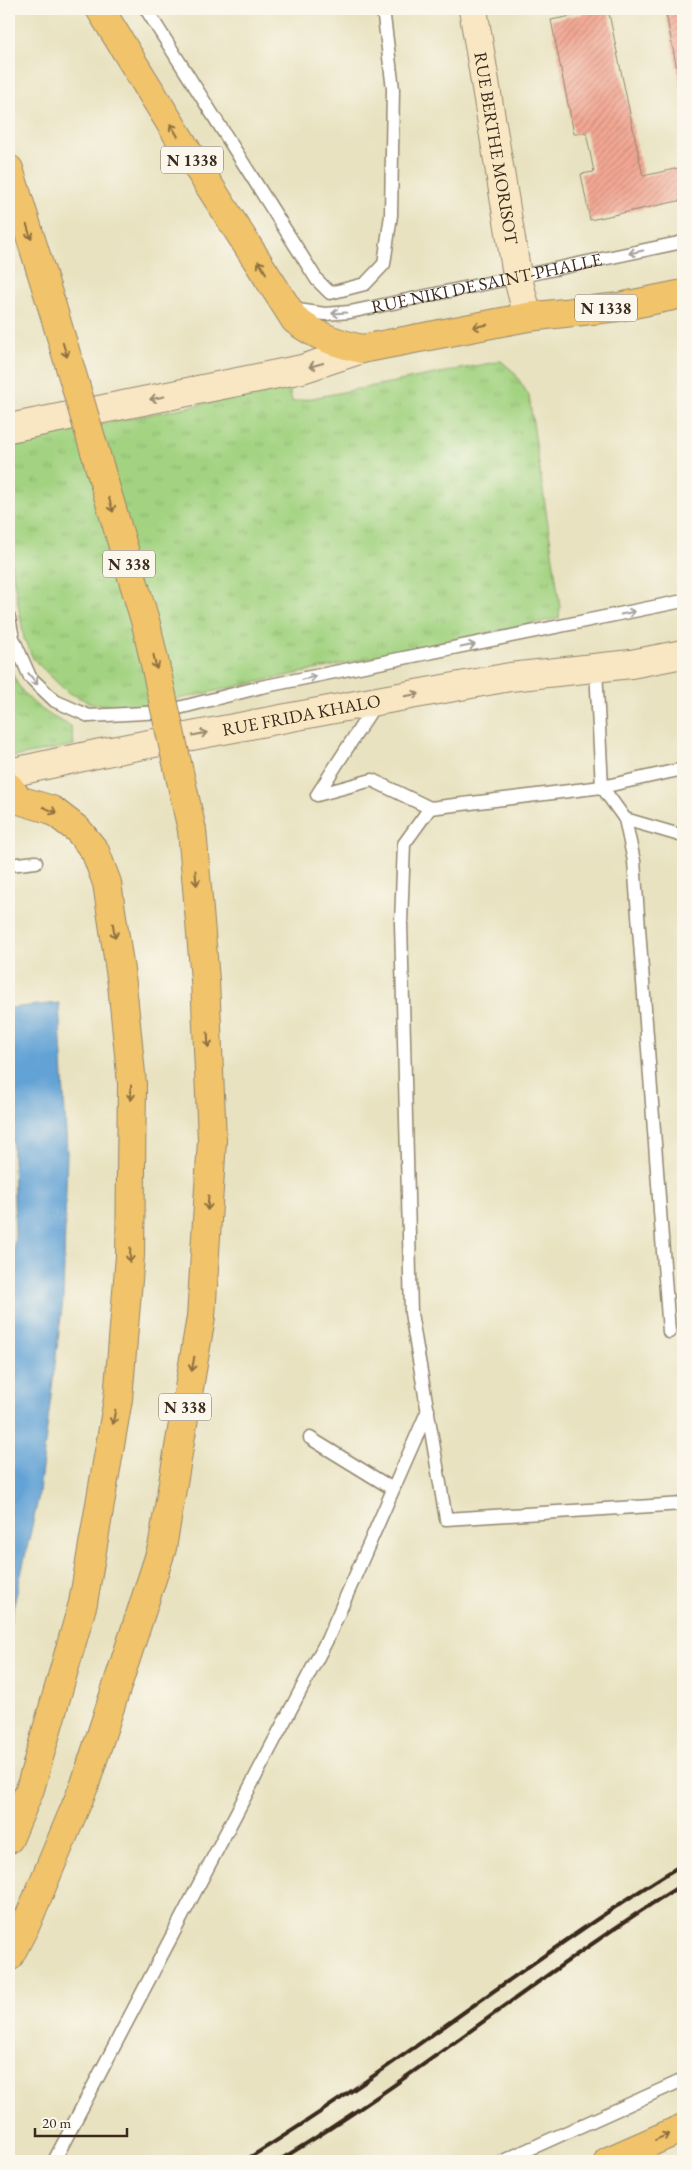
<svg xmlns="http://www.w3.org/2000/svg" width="692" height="2170" font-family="'EB Garamond',serif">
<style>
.grass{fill:url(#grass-tufts);stroke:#6f7e50}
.water{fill:#62a2d5;stroke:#4e667a}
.building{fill:url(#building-hatch)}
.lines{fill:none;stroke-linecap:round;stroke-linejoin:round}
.lane-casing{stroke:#92866f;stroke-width:15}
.secondary-casing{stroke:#92866f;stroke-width:30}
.highway-casing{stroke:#92866f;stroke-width:30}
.lane{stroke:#fff;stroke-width:12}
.secondary{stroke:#f9e7c3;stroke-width:28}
.highway{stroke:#f1c36a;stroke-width:28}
.rail{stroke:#3b2a1e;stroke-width:4}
.highway-bridge-casing{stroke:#92866f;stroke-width:30;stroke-linecap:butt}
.highway-bridge{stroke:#f1c36a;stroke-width:28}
.oneway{stroke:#8d6f40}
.oneway2{stroke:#a79f9a}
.oneway3{stroke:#9a8870}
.labels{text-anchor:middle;stroke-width:4;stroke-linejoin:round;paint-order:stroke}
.shield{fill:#fbf7ec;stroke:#75685c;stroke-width:1}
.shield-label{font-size:16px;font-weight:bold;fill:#3b2a1e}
.street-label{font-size:18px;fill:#3b2a1e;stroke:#fbf7ec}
</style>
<defs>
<pattern id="grass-tufts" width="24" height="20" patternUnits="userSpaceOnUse" patternTransform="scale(1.25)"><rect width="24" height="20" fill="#a3d381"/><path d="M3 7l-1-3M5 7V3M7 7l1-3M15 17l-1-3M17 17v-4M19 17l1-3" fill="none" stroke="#8db56f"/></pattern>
<pattern id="building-hatch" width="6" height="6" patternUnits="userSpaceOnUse" patternTransform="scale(1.25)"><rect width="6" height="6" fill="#f3a894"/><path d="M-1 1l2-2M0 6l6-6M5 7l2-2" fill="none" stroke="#c68978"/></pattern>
</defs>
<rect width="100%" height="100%" fill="#fbf7ec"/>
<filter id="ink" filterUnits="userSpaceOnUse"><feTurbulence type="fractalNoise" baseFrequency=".02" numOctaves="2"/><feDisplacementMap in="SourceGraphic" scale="10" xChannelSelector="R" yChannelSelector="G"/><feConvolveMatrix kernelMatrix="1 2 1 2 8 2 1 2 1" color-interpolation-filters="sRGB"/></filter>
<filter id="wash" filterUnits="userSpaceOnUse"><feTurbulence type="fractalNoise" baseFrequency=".0096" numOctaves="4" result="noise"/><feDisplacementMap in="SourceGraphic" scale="20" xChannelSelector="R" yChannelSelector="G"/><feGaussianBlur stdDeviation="1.12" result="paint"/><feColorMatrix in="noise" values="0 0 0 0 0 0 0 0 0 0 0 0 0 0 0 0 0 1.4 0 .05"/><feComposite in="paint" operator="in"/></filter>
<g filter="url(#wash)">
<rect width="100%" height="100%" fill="#e8e2c0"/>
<!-- grass -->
<g class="grass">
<polygon points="501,361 514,372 529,396 560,606 559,618 131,709 90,703 66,691 34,660 24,639 9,551 9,442 289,387 292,402"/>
<path d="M9,663C17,695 41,712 71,726L74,745L9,758Z"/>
</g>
<!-- water -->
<polygon class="water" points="59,1003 67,1152 63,1300 38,1500 9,1627 9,1315 15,1233 9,1008"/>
<g id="blocks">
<!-- building -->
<g class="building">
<polygon points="608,9 643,176 683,167 683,200 590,220 581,174 594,172 586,132 574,134 551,20"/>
<polygon points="665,9 683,9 683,89 681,89"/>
</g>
</g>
</g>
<g filter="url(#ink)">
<use href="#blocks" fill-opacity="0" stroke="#92866f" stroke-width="1"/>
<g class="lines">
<defs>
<g id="lane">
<polyline points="146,9 317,280 330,293 365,284 384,264 391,215 393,89 383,9"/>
<path id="s1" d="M291,309L325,314L350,312L683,242"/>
<polyline points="9,618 13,638 30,677 55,701 89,716 163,712 261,687 683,601"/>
<polyline points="596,669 602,787 625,819 634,861 669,1332"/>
<polyline points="376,703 317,795 372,780 430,808 602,787 683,769"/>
<polyline points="430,808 404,844 401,923 411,1313 446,1519 683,1504"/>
<polyline points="625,819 683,836"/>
<polyline points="9,865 36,862"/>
<polyline points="310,1438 393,1489"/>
<polyline points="54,2161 327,1640 428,1410"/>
<polyline points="503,2161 683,2080"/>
</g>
<g id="secondary">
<path id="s2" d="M473,9L517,275L528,317"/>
<polyline points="9,428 302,369 362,349"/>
<path id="s3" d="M9,773L101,753L377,701L510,677L631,664L683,654"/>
</g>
<g id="highway">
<path d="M100,9L196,165L295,320C316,336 336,343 362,349L528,317L619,307L683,294"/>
<polyline points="9,169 51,303"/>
<polyline points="9,787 19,800 52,810 78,830 95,851 107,883 122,984 132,1084 130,1256 118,1399 83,1603 30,1789 9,1839"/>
<polyline points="9,1957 27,1922 85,1784 162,1548 201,1317 212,1140 205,980 192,830"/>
<polyline points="608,2161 683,2128"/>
</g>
</defs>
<!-- lane casing -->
<use href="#lane" class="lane-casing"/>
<!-- secondary casing -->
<use href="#secondary" class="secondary-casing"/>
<!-- highway casing -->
<use href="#highway" class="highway-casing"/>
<!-- lane -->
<use href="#lane" class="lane"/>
<!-- secondary -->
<use href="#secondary" class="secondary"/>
<!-- highway -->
<use href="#highway" class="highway"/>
<!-- rail -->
<g class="rail">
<path d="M244,2161C395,2069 532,1956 683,1864"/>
<path d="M278,2161C418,2077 544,1970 683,1884"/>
</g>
<defs>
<polyline id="highway-bridge" points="51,303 146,624 192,830"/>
</defs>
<!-- highway-bridge casing -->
<use href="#highway-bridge" class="highway-bridge-casing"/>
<!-- highway-bridge -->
<use href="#highway-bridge" class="highway-bridge"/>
</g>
<!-- one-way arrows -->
<defs><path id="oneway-shaft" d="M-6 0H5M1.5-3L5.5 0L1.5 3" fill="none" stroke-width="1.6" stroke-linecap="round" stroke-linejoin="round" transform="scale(1.25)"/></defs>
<g class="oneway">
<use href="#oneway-shaft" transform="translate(174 130) rotate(-121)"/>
<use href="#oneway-shaft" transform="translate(29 232) rotate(73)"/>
<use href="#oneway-shaft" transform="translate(262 267) rotate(-122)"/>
<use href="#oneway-shaft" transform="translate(480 326) rotate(170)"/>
<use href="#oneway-shaft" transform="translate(65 350) rotate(73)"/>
<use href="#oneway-shaft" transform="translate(111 505) rotate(73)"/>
<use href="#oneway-shaft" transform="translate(155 662) rotate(78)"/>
<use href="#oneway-shaft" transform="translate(50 810) rotate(25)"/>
<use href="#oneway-shaft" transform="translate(196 878) rotate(85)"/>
<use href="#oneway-shaft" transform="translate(114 931) rotate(81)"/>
<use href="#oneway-shaft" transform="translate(208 1040) rotate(87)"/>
<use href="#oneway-shaft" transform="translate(131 1093) rotate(90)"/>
<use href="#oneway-shaft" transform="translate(208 1203) rotate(94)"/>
<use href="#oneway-shaft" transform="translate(130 1255) rotate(93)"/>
<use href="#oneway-shaft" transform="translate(193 1364) rotate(100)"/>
<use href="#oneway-shaft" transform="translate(114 1417) rotate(100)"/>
<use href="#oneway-shaft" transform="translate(662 2137) rotate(-24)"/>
</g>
<g class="oneway2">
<use href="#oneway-shaft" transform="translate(636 252) rotate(168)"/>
<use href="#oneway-shaft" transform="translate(339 313) rotate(176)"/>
<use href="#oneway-shaft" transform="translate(628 613) rotate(-12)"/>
<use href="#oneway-shaft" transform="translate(468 646) rotate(-11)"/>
<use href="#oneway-shaft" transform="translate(309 678) rotate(-11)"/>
<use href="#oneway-shaft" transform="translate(33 679) rotate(51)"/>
</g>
<g class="oneway3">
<use href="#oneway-shaft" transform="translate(316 365) rotate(164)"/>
<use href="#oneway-shaft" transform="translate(157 398) rotate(169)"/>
<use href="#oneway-shaft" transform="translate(412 695) rotate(-10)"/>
<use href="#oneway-shaft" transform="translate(200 734) rotate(-11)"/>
</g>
</g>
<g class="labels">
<!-- shield labels -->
<g class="shield">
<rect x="161" y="146.5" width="62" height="27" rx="4"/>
<rect x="575" y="294.5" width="62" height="27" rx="4"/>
<rect x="103" y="550.5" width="52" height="27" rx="4"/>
<rect x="159" y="1393.5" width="52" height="27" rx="4"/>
</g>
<g class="shield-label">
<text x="192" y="166">N 1338</text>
<text x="606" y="314">N 1338</text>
<text x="129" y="570">N 338</text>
<text x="185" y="1413">N 338</text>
</g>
<!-- street labels -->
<g class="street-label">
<text dy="6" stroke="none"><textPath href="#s2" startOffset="141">RUE BERTHE MORISOT</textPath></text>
<text dy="6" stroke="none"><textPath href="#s1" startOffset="199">RUE NIKI DE SAINT-PHALLE</textPath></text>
<text dy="6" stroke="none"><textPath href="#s3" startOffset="298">RUE FRIDA KHALO</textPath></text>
</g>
</g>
<!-- margin -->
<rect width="692" height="2170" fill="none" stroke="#fbf7ec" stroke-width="30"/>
<!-- scale -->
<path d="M35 2128v8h92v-8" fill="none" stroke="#3b2a1e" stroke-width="2.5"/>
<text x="42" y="2128" font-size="15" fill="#3b2a1e" stroke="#fbf7ec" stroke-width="4" paint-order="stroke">20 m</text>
</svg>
